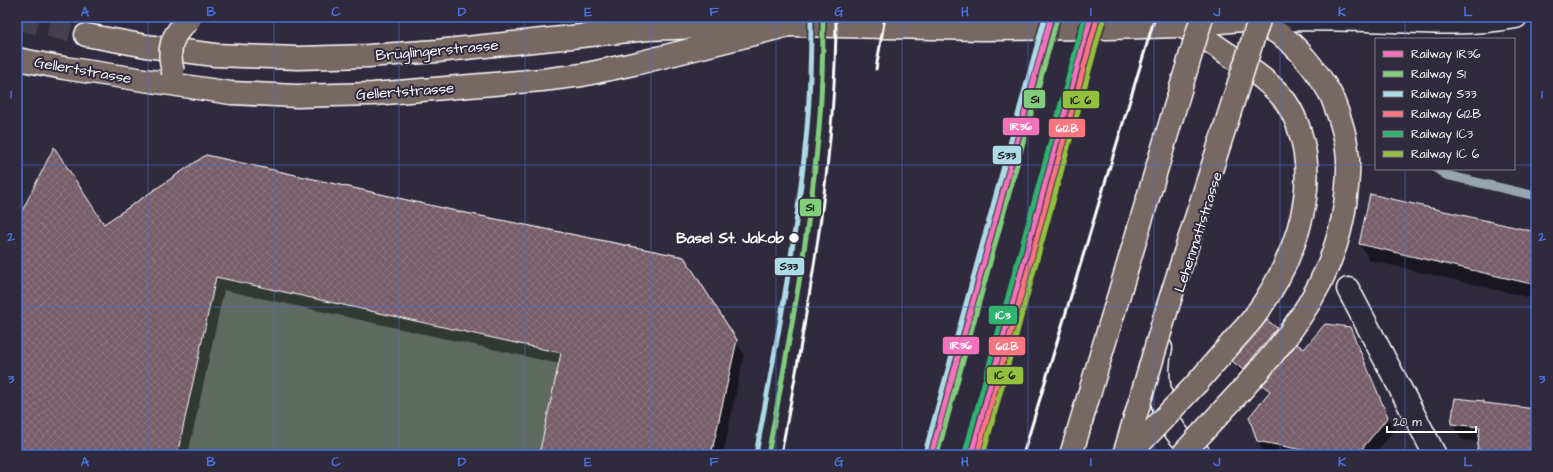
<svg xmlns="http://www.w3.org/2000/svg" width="1553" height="472" font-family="'Architects Daughter',sans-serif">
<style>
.garden{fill:#5e6b60;stroke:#aeb5b0}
.shadow{fill:#0007}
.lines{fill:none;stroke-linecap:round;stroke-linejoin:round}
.stream{stroke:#97a5af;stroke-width:9}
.building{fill:url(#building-cross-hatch);stroke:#fff}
.major-tunnel{stroke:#443f50;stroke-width:22;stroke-dasharray:22 11;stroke-linecap:butt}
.minor-casing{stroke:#fff;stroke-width:25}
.major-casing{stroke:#fff;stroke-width:25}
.highway-casing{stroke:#fff;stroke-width:25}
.minor{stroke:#2f2a3d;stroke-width:22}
.major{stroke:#776864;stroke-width:22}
.highway{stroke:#776864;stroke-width:22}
.rail{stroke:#fff;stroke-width:3}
.major-bridge-casing{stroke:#fff;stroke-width:25;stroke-linecap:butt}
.highway-bridge-casing{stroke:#fff;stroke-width:25;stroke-linecap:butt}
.major-bridge{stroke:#776864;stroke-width:22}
.highway-bridge{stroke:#776864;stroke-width:22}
.rail-1-casing{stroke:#2f2a3d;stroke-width:8}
.rail-2-casing{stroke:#2f2a3d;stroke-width:8}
.rail-3-casing{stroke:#2f2a3d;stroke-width:8}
.rail-4-casing{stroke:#2f2a3d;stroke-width:8}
.rail-5-casing{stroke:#2f2a3d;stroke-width:8}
.rail-6-casing{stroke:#2f2a3d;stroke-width:8}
.rail-1{stroke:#f372bb;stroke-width:5}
.rail-2{stroke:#81cd7b;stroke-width:5}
.rail-3{stroke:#addae7;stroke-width:5}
.rail-4{stroke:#f97580;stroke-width:5}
.rail-5{stroke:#2fb46f;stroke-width:5}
.rail-6{stroke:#93c13e;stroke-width:5}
.grid{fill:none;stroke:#4a71e0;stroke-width:1;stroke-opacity:0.55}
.stop-dot{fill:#fff;stroke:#2f2a3d;stroke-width:1.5}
.labels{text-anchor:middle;stroke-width:4;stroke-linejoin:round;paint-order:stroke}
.street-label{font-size:15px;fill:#fff;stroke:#2f2a3d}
.stop-label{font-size:15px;font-weight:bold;fill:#fff;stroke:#2f2a3d;text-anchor:end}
.line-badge{stroke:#2f2a3d;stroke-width:1.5}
.badge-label{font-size:11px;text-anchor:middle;font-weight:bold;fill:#fff}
.pale-badge-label{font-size:11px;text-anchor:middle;font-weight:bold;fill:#111}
.neatline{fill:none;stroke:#4a71e0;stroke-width:1.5}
.grid-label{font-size:13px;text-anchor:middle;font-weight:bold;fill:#4a71e0}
</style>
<defs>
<pattern id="building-cross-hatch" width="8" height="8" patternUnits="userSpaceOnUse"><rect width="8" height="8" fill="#765d67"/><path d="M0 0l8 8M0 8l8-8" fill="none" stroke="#8b757e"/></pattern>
</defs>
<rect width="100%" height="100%" fill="#2f2a3d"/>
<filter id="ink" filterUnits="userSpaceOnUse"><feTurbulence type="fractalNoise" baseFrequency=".025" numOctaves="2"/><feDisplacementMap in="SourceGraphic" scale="8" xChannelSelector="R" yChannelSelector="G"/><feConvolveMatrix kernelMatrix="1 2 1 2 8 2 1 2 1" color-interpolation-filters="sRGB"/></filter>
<g filter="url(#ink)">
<!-- garden -->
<polygon class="garden" points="206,155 456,211 684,257 737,340 711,455 53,455 104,224"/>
<!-- shadow -->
<g class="shadow">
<polygon points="17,223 104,226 736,341 744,355 723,455 540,455 560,364 224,290 188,455 17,455"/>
<polygon points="1536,233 1536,299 1369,260 1360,244"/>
<polygon points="1276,328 1284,341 1251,381 1241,374 1234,361"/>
<polygon points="1350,328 1357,341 1394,430 1374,455 1272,455 1265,454 1257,441 1269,394 1264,385 1304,351"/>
<polygon points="1483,402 1485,404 1536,410 1536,455 1480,455 1478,450 1479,442 1462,440 1452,423"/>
</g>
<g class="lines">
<!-- stream -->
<polyline class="stream" points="1437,169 1446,175 1536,196"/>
</g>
<!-- building -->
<g class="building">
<polygon points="54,147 104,224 206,155 456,211 684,257 737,340 711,455 539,455 561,353 216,277 177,455 17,455 17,221"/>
<polygon points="1370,194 1536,232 1536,285 1359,244"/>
<polygon points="1267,320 1277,328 1243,370 1232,361"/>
<polygon points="1325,324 1350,327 1388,417 1357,455 1328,455 1257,441 1249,417 1270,391 1262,385 1297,344 1304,349"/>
<polygon points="1455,398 1484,401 1484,403 1536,409 1536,455 1517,455 1477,450 1480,427 1451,424"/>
</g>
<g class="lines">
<!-- major-tunnel -->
<polyline class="major-tunnel" points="17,18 86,35"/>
<defs>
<g id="minor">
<path d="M1246,20C1286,19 1327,19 1367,20C1417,22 1467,26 1516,17"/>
<polyline points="1348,289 1435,455"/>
<path d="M1161,348C1154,374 1160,406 1174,429C1180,439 1191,447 1200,455"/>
</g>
<g id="major">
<polyline points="774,21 789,25 981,29 1108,28 1180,26 1240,20"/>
<polyline points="1181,26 1209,41 1228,54"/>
<polyline points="86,35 146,46 215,55 298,58 368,56 437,51 648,29 753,25"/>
<polyline points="17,59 64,68 231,93 297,96 373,94 542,80 582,75 638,63 789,25"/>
</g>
<g id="highway">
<path d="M1240,20C1252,23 1266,26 1276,32C1297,44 1319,74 1331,95"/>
<path d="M1197,383C1209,369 1222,354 1234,340C1241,332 1248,325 1254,317C1291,266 1320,196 1300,132C1297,122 1292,111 1286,102C1271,82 1248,68 1228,54"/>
</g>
</defs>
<!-- minor casing -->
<use href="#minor" class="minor-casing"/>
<!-- major casing -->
<use href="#major" class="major-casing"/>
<!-- highway casing -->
<use href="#highway" class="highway-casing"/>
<!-- minor -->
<use href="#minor" class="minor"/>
<!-- major -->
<use href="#major" class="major"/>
<!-- highway -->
<use href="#highway" class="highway"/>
<!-- rail -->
<g class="rail">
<polyline points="876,69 885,17"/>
<path d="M781,455C807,312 836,163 836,17"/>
<polyline points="1023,455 1155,17"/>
</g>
<defs>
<path id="major-bridge" d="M173,72C167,49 171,34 190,19"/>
<g id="highway-bridge">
<polyline points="1071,455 1202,17"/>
<polyline points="1124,455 1167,309 1260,17"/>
<polyline points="1129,455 1197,383"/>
<path d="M1182,455C1249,379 1330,311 1345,205C1347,187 1350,168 1347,150C1345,131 1338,113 1331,95"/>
</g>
</defs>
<!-- major-bridge casing -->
<use href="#major-bridge" class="major-bridge-casing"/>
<!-- highway-bridge casing -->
<use href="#highway-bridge" class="highway-bridge-casing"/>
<!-- major-bridge -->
<use href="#major-bridge" class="major-bridge"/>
<!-- highway-bridge -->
<use href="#highway-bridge" class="highway-bridge"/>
<defs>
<g id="rail-1">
<polyline points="931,455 1051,17"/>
<polyline points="971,455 1091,17"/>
</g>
<g id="rail-2">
<path d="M768,455C788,347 809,239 819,129C822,92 823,54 823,17"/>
<polyline points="937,455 1057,19"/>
</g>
<g id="rail-3">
<polyline points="925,453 1045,17"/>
<path d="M756,454C776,346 797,238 807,129C810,92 811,54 811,17"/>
</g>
<polyline id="rail-4" points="977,455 1097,19"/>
<polyline id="rail-5" points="965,453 1085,17"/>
<polyline id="rail-6" points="983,455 1103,20"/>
</defs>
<!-- rail-1 casing -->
<use href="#rail-1" class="rail-1-casing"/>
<!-- rail-2 casing -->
<use href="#rail-2" class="rail-2-casing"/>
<!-- rail-3 casing -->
<use href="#rail-3" class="rail-3-casing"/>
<!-- rail-4 casing -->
<use href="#rail-4" class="rail-4-casing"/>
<!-- rail-5 casing -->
<use href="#rail-5" class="rail-5-casing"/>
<!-- rail-6 casing -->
<use href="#rail-6" class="rail-6-casing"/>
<!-- rail-1 -->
<use href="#rail-1" class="rail-1"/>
<!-- rail-2 -->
<use href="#rail-2" class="rail-2"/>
<!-- rail-3 -->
<use href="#rail-3" class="rail-3"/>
<!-- rail-4 -->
<use href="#rail-4" class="rail-4"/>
<!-- rail-5 -->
<use href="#rail-5" class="rail-5"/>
<!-- rail-6 -->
<use href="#rail-6" class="rail-6"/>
</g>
</g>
<!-- grid -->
<path class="grid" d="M148,17V455M274,17V455M399,17V455M525,17V455M651,17V455M776,17V455M902,17V455M1028,17V455M1154,17V455M1280,17V455M1405,17V39M17,165H1376M1514,165H1536M1405,169V455M17,307H1536"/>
<!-- markers -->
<circle class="stop-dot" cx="794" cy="238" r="5.5"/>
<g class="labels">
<!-- street labels -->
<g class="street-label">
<text transform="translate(437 50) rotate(-5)" y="5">Brüglingerstrasse</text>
<text transform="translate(83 70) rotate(10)" y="5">Gellertstrasse</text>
<text transform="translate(405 91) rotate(-4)" y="5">Gellertstrasse</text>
<text transform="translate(1198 232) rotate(-72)" y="5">Lehenmattstrasse</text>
</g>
<!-- stop labels -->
<g class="stop-label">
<text x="784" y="243">Basel St. Jakob</text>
</g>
</g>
<g class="line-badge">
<rect x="1023" y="89" width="23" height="20" rx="4" fill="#81cd7b"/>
<rect x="1062" y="90" width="38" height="19" rx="4" fill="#93c13e"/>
<rect x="1002" y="117" width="38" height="19" rx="4" fill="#f372bb"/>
<rect x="1048" y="118" width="38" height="20" rx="4" fill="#f97580"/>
<rect x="992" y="145" width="30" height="20" rx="4" fill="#addae7"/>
<rect x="799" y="198" width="23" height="19" rx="4" fill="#81cd7b"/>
<rect x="774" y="257" width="31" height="19" rx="4" fill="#addae7"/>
<rect x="988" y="305" width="30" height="20" rx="4" fill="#2fb46f"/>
<rect x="942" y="336" width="38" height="19" rx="4" fill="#f372bb"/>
<rect x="988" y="336" width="38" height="20" rx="4" fill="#f97580"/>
<rect x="986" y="366" width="38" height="19" rx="4" fill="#93c13e"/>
</g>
<g class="badge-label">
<text x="1021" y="130">IR36</text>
<text x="1067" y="132">612B</text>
<text x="1003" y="319">IC3</text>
<text x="961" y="349">IR36</text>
<text x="1007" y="350">612B</text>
</g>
<g class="pale-badge-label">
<text x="1035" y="103">S1</text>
<text x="1081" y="104">IC 6</text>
<text x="1007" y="159">S33</text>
<text x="810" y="211">S1</text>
<text x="789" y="270">S33</text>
<text x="1005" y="379">IC 6</text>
</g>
<!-- margin -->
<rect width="1553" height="472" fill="none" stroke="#2f2a3d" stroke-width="44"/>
<!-- legend -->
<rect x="1375" y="38" width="140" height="132" fill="#2f2a3d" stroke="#827f8b"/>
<rect x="1383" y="51" width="20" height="6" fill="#f372bb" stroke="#827f8b"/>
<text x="1411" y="58" font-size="12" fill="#ffffff">Railway IR36</text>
<rect x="1383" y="71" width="20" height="6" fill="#81cd7b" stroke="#827f8b"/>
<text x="1411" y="78" font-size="12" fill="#ffffff">Railway S1</text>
<rect x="1383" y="91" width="20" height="6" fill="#addae7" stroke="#827f8b"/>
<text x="1411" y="98" font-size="12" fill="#ffffff">Railway S33</text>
<rect x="1383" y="111" width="20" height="6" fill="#f97580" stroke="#827f8b"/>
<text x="1411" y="118" font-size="12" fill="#ffffff">Railway 612B</text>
<rect x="1383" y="131" width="20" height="6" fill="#2fb46f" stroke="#827f8b"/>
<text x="1411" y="138" font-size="12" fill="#ffffff">Railway IC3</text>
<rect x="1383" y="151" width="20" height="6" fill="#93c13e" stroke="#827f8b"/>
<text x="1411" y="158" font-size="12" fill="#ffffff">Railway IC 6</text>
<!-- scale -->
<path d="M1387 426v6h89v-6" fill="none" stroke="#ffffff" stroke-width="2"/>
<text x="1393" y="426" font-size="12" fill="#ffffff" stroke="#2f2a3d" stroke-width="3" paint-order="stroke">20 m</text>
<rect x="22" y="22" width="1509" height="428" class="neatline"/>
<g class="grid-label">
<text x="85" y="16">A</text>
<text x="211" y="16">B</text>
<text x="336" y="16">C</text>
<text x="462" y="16">D</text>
<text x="588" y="16">E</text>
<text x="714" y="16">F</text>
<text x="839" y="16">G</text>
<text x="965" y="16">H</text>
<text x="1091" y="16">I</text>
<text x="1217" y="16">J</text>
<text x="1342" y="16">K</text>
<text x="1468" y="16">L</text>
<text x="11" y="98">1</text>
<text x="1542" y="98">1</text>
<text x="11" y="241">2</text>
<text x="1542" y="241">2</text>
<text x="11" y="383">3</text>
<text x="1542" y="383">3</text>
<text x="85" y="466">A</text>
<text x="211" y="466">B</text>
<text x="336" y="466">C</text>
<text x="462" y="466">D</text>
<text x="588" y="466">E</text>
<text x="714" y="466">F</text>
<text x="839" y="466">G</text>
<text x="965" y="466">H</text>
<text x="1091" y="466">I</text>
<text x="1217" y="466">J</text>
<text x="1342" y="466">K</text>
<text x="1468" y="466">L</text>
</g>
</svg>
